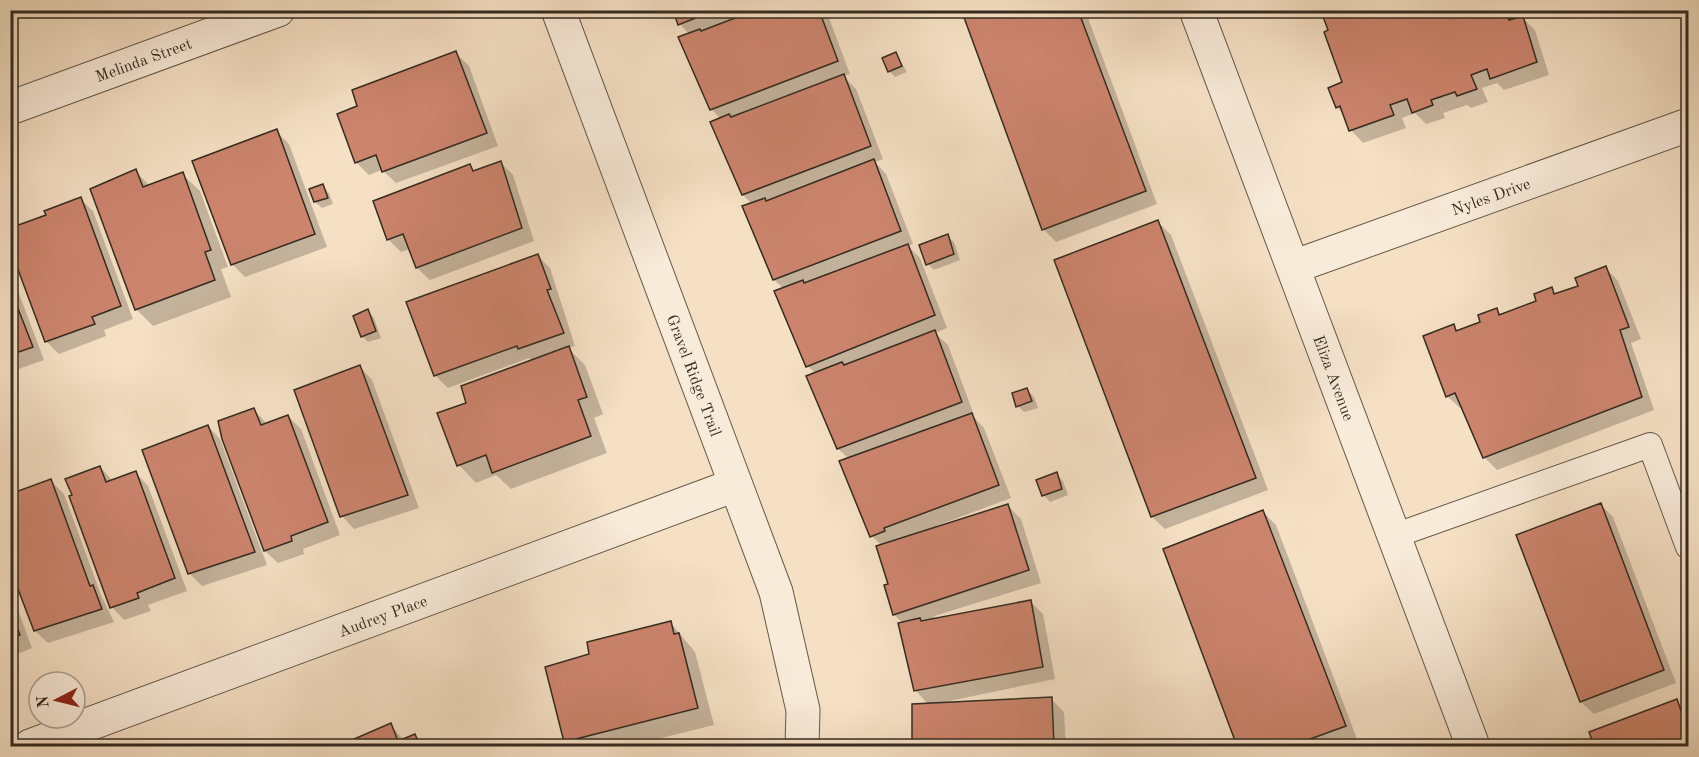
<svg xmlns="http://www.w3.org/2000/svg" width="1699" height="757" font-family="'Old Standard TT',serif">
<style>
.shadow{fill:#0003}
.building{fill:#cc846d;stroke:#342b21;stroke-width:1.5}
.lines{fill:none;stroke-linecap:round;stroke-linejoin:round}
.lane-casing{stroke:#64584a;stroke-width:26}
.street-casing{stroke:#64584a;stroke-width:35}
.lane{stroke:#f8ebd9;stroke-width:24}
.street{stroke:#f8ebd9;stroke-width:33}
.labels{text-anchor:middle;stroke-width:4.5;stroke-linejoin:round;paint-order:stroke}
.street-label{font-size:16px;fill:#342b21;stroke:#f8ebd9}
</style>
<rect width="100%" height="100%" fill="#f5e0c4"/>
<filter id="stains"><feTurbulence type="fractalNoise" baseFrequency=".00333" numOctaves="4"/><feColorMatrix values="0 0 0 0 .2 0 0 0 0 .09 0 0 0 0 .02 0 0 0 .5 -.17"/></filter>
<radialGradient id="worn" r=".72"><stop offset=".6" stop-color="#630" stop-opacity="0"/><stop offset="1" stop-color="#630" stop-opacity=".3"/></radialGradient>
<!-- shadow -->
<g class="shadow">
<polygon points="10,10 27,10 10,17"/>
<polygon points="675,10 826,10 850,74 843,76 856,89 883,159 875,162 886,174 913,244 908,246 920,258 947,328 935,333 948,345 974,415 972,415 984,428 1011,498 936,526 937,528 1008,506 1021,519 1041,583 934,616 936,620 1030,601 1043,614 1055,679 930,705 1051,699 1064,712 1066,746 914,746 913,706 929,705 915,690 899,624 903,623 894,615 882,546 872,536 859,503 854,497 841,462 849,459 838,449 826,416 821,411 808,377 816,374 808,366 784,289 774,280 743,207 752,204 743,195 731,164 725,158 712,122 721,119 711,109 689,34 680,24"/>
<polygon points="969,10 1085,10 1157,204 1056,242 1043,229 964,12"/>
<polygon points="1327,10 1511,10 1515,20 1522,17 1535,30 1549,75 1504,90 1497,83 1482,88 1488,102 1471,108 1467,105 1443,113 1445,118 1426,124 1415,113 1402,118 1406,128 1363,143 1351,130 1345,116 1337,107 1344,83 1323,12"/>
<polygon points="456,53 469,66 498,146 396,183 382,170 369,175 356,162 359,107"/>
<polygon points="896,54 907,72 895,77 889,71"/>
<polygon points="276,131 289,144 327,247 245,277 232,264"/>
<polygon points="500,162 513,175 534,241 430,280 417,268 410,249 401,252 388,239 470,166 476,172"/>
<polygon points="135,171 150,186 182,174 200,191 228,267 221,269 231,297 153,326 136,309"/>
<polygon points="322,186 329,193 333,204 322,208 315,202"/>
<polygon points="80,199 93,211 133,319 104,330 106,336 59,354 46,341 48,215"/>
<polygon points="1158,222 1171,235 1268,490 1165,529 1152,517"/>
<polygon points="947,236 954,242 960,260 934,270 928,264"/>
<polygon points="538,256 550,268 575,346 568,348 585,365 603,414 594,418 607,453 511,489 496,475 476,483 459,465 439,414 468,404 532,361 529,358 448,388 435,375"/>
<polygon points="1606,268 1618,281 1641,339 1631,343 1654,410 1497,470 1484,457 1463,407 1460,408 1447,396 1454,326 1459,332 1482,323 1497,310 1502,315 1538,302 1551,289 1558,295 1579,286"/>
<polygon points="10,270 44,360 10,372"/>
<polygon points="368,311 374,318 381,338 368,342 362,336"/>
<polygon points="360,367 372,380 419,508 354,529 342,516"/>
<polygon points="1027,390 1034,397 1038,408 1024,412 1018,406"/>
<polygon points="254,410 267,424 288,416 301,429 340,535 303,549 304,554 278,563 265,551"/>
<polygon points="208,426 220,439 267,565 202,586 189,573"/>
<polygon points="100,467 113,481 136,473 148,486 187,591 148,605 151,611 124,620 112,607"/>
<polygon points="1056,474 1063,481 1068,495 1050,502 1044,495"/>
<polygon points="51,481 64,494 101,595 114,622 48,643 35,631"/>
<polygon points="1601,505 1613,517 1676,683 1594,714 1581,702"/>
<polygon points="1263,512 1276,525 1357,739 1337,746 1239,746 1165,550"/>
<polygon points="10,588 32,648 10,657"/>
<polygon points="670,622 695,652 714,725 629,746 570,746 565,741 591,655"/>
<polygon points="1676,701 1688,713 1688,746 1596,746 1591,733"/>
<polygon points="390,725 404,740 415,735 426,746 340,746"/>
</g>
<!-- building -->
<g class="building">
<polygon points="673,10 716,10 678,25"/>
<polygon points="756,10 819,10 838,61 710,110 678,37 700,29 701,31"/>
<polygon points="1078,10 1146,191 1042,230 962,12"/>
<polygon points="1505,10 1509,20 1523,16 1537,62 1490,79 1487,69 1471,75 1477,89 1457,96 1455,92 1431,100 1433,105 1412,113 1407,99 1390,105 1394,115 1349,131 1340,106 1336,108 1328,88 1342,82 1324,32 1328,30 1321,11"/>
<polygon points="456,51 487,133 382,172 376,155 355,163 337,114 357,106 352,90"/>
<polygon points="896,52 902,66 888,72 882,58"/>
<polygon points="844,74 871,146 742,195 710,122 729,114 731,117"/>
<polygon points="277,129 315,234 231,265 192,161"/>
<polygon points="874,159 901,231 773,280 742,206 765,198 766,201"/>
<polygon points="501,161 522,228 416,268 403,234 387,240 373,201 470,164 473,171"/>
<polygon points="136,169 143,187 183,172 211,250 205,252 215,280 135,310 90,189"/>
<polygon points="323,184 328,198 314,202 309,189"/>
<polygon points="81,197 121,306 92,317 95,324 45,342 10,248 10,228 46,215 44,211"/>
<polygon points="1158,220 1256,478 1151,517 1054,260"/>
<polygon points="948,234 954,254 926,265 919,245"/>
<polygon points="908,244 935,315 806,367 774,291 803,280 804,283"/>
<polygon points="538,254 551,289 547,290 564,333 518,349 517,346 434,376 406,302"/>
<polygon points="1606,266 1629,327 1620,330 1642,397 1483,458 1455,393 1446,397 1423,336 1454,324 1456,331 1480,322 1478,315 1497,308 1499,315 1536,301 1534,294 1552,287 1554,294 1578,286 1575,278"/>
<polygon points="10,288 33,347 10,355"/>
<polygon points="368,309 376,331 361,337 353,316"/>
<polygon points="935,330 962,402 837,449 806,376 842,362 844,365"/>
<polygon points="569,346 587,397 578,400 591,436 492,473 486,455 457,466 437,413 466,403 461,386"/>
<polygon points="360,365 408,495 340,517 294,390"/>
<polygon points="1027,388 1032,401 1016,407 1012,393"/>
<polygon points="254,408 261,425 288,415 328,522 291,536 292,541 264,551 222,439 218,421"/>
<polygon points="972,413 999,485 884,528 885,531 870,537 839,461"/>
<polygon points="208,425 255,552 188,574 142,450"/>
<polygon points="100,466 106,482 136,471 175,578 137,593 139,598 110,608 69,496 72,495 65,479"/>
<polygon points="1057,472 1062,489 1042,496 1036,480"/>
<polygon points="51,479 90,586 93,585 102,609 34,631 10,568 10,494"/>
<polygon points="1601,503 1664,670 1580,702 1516,535"/>
<polygon points="1008,504 1029,570 893,615 884,585 888,584 876,546"/>
<polygon points="1263,510 1346,726 1291,746 1237,746 1163,549"/>
<polygon points="1031,600 1043,667 914,691 898,623 920,618 921,621"/>
<polygon points="10,608 20,635 10,639"/>
<polygon points="671,621 674,634 679,633 698,708 564,742 545,667 589,654 587,642"/>
<polygon points="1052,697 1054,746 912,746 912,704"/>
<polygon points="1677,699 1688,731 1688,746 1594,746 1589,732"/>
<polygon points="391,723 398,741 415,734 420,746 338,746"/>
</g>
<g class="lines">
<defs>
<polyline id="lane" points="1394,536 1650,445 1688,547"/>
<g id="street">
<path id="s1" d="M558,10L776,592L803,710L802,746"/>
<path id="s2" d="M1196,10L1473,746"/>
<path id="s3" d="M10,108L278,10"/>
<path id="s4" d="M1293,267L1688,125"/>
<path id="s5" d="M30,746L735,485"/>
</g>
</defs>
<!-- lane casing -->
<use href="#lane" class="lane-casing"/>
<!-- street casing -->
<use href="#street" class="street-casing"/>
<!-- lane -->
<use href="#lane" class="lane"/>
<!-- street -->
<use href="#street" class="street"/>
</g>
<g class="labels">
<!-- street labels -->
<g class="street-label">
<text dy="6" stroke="none"><textPath href="#s3" startOffset="142">Melinda Street</textPath></text>
<text dy="6" stroke="none"><textPath href="#s4" startOffset="210">Nyles Drive</textPath></text>
<text dy="6" stroke="none"><textPath href="#s1" startOffset="390">Gravel Ridge Trail</textPath></text>
<text dy="6" stroke="none"><textPath href="#s2" startOffset="393">Eliza Avenue</textPath></text>
<text dy="6" stroke="none"><textPath href="#s5" startOffset="376">Audrey Place</textPath></text>
</g>
</g>
<!-- margin -->
<rect width="1699" height="757" fill="none" stroke="#f5e0c4" stroke-width="36"/>
<rect x="12" y="12" width="1675" height="733" fill="none" stroke="#342b21" stroke-width="3"/>
<rect x="18" y="18" width="1663" height="721" fill="none" stroke="#342b21" stroke-width="1.5"/>
<!-- north arrow -->
<g transform="translate(57 700) rotate(263)"><circle r="28" fill="#f8ebd9" stroke="#aa9e8f" stroke-width="1.5"/>
<path d="M0-4.5L10 22L0 15L-10 22Z" fill="#8f2418"/>
<text y="-9" font-size="16" font-weight="bold" text-anchor="middle" fill="#342b21">N</text>
</g>
<rect width="100%" height="100%" filter="url(#stains)"/>
<rect width="100%" height="100%" fill="url(#worn)"/>
</svg>
